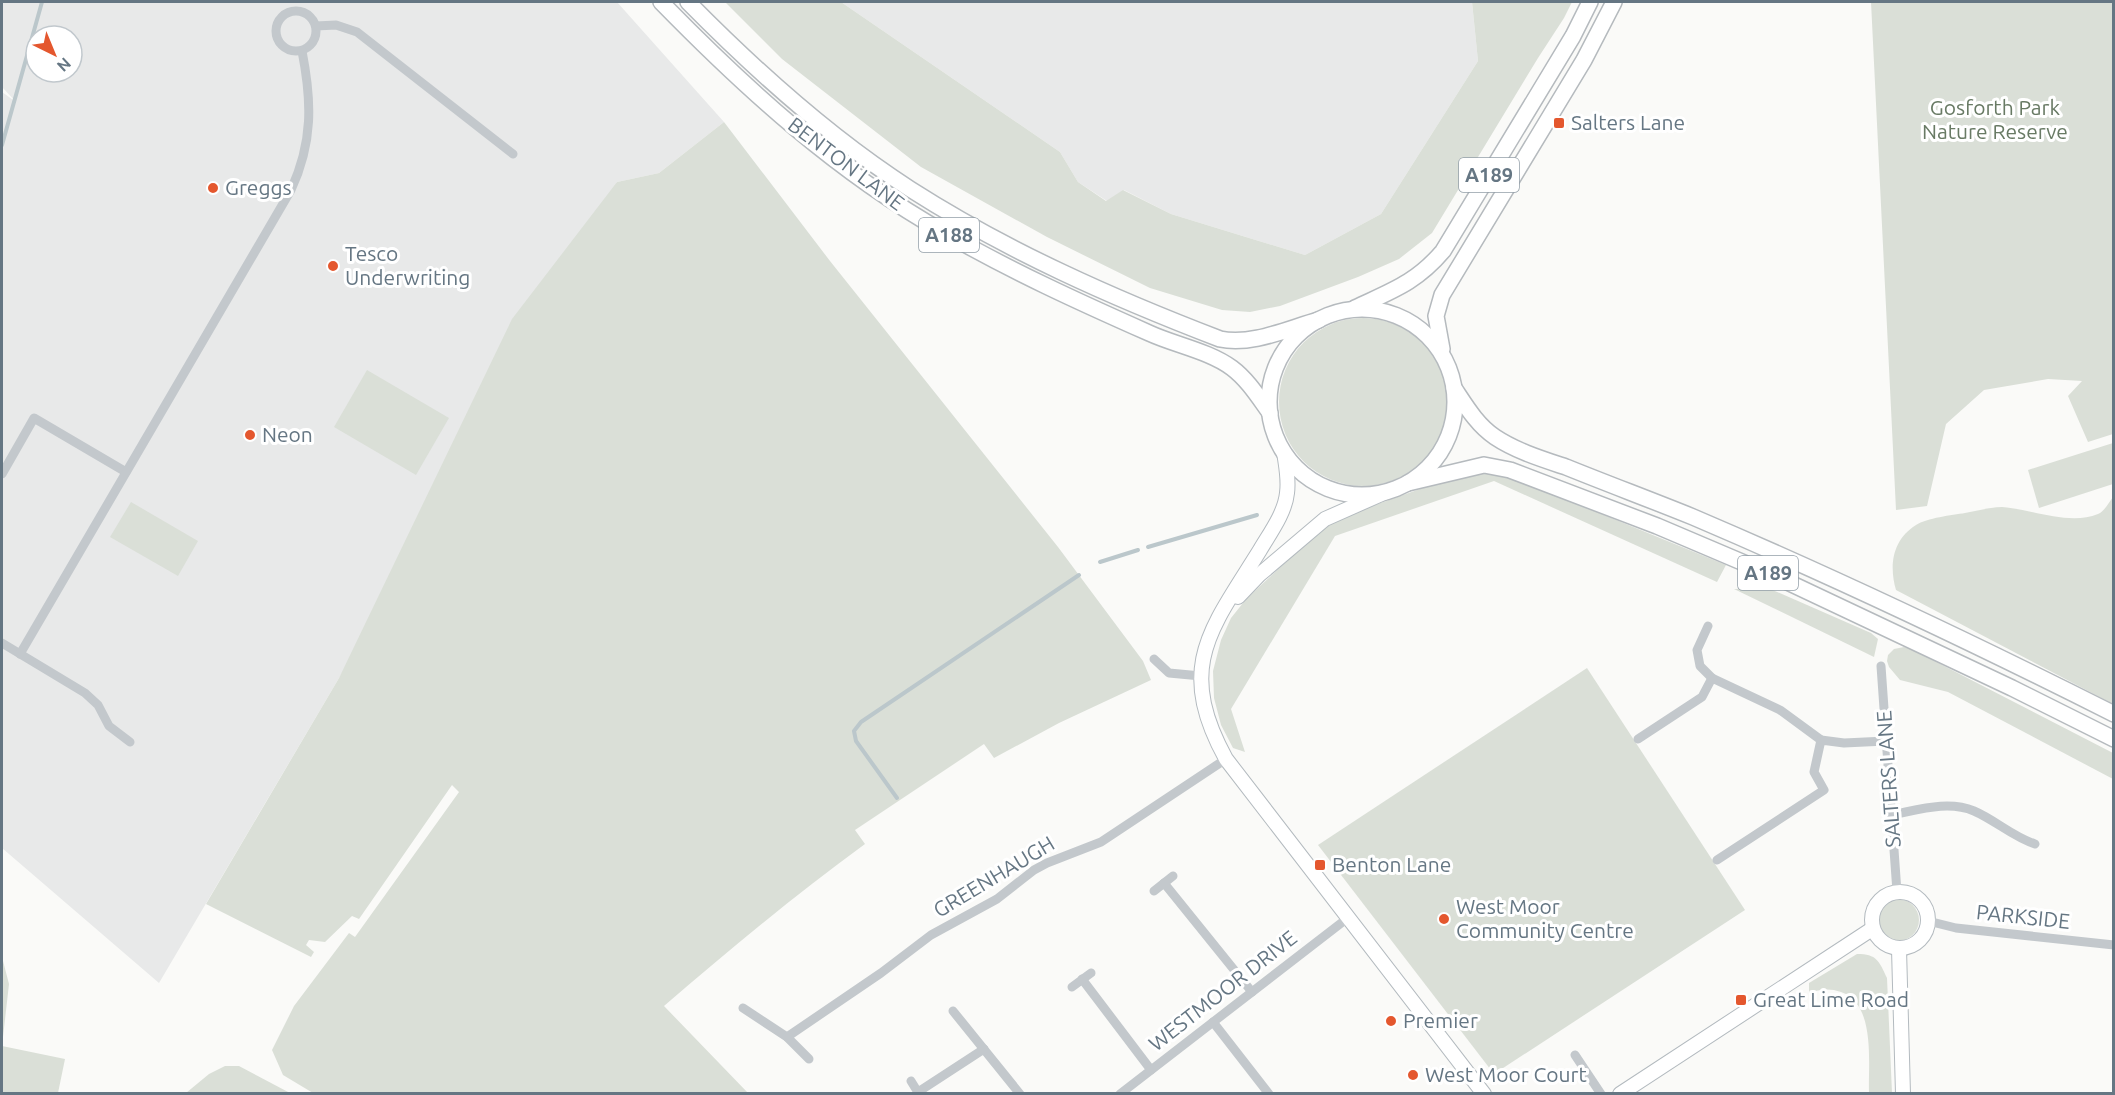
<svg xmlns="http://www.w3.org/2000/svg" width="2115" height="1095" font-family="Ubuntu,sans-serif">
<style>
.built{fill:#e8e9e9;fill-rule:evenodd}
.green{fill:#dadfd7}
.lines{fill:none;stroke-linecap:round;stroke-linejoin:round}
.stream{stroke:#bbc7cb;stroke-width:4}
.secondary-casing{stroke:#b3babf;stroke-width:16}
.primary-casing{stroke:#b5babe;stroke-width:18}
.street{stroke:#c3c8cc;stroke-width:9}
.secondary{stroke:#fff;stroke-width:14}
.primary{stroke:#fff;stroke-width:15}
.poi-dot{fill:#e4572e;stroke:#fff;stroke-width:2}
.labels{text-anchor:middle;stroke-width:6;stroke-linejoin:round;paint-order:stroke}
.shield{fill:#fff;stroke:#939fa8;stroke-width:1.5}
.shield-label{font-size:20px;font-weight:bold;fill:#657683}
.park-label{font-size:21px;fill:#687a64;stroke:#fff}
.poi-label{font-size:21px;fill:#657683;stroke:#fff;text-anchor:start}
.street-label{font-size:21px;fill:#657683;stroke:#fff}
</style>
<rect width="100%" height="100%" fill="#fafaf8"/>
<!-- built -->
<g class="built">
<path d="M2,2H617L724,122L659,173L617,182L339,678L159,983L2,848V92L16,102L2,87ZM36,36H72V72H36Z"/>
<polygon points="841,2 1472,2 1478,61 1381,214 1305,255 1171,214 1124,190 1107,201 1078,182 1060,152"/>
</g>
<!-- green -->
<g class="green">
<polygon points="725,2 841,2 1060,152 1078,182 1106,201 1123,190 1171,214 1305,255 1381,214 1478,61 1472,2 1572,2 1564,18 1538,58 1432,233 1399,259 1358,277 1280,306 1250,312 1222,310 1150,288 1047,237 921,167 782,59"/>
<polygon points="1871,2 2114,2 2113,434 2088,442 2068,396 2082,381 2048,379 1984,390 1946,424 1927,506 1896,510"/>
<path d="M724,122L830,261L1058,547L1143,661L1151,680L1059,723L994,758L984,744L855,830L865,844C795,895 729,950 664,1006L748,1093H313L283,1075L272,1050L294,1006L349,933L355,937L459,792L452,785L359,919L352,916L325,942L309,940L306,945L314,952L311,957L206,904L339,678L512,319L617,182L659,173Z"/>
<circle cx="1363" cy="402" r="84"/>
<polygon points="367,370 449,418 416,475 334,427"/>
<polygon points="2113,443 2113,484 2039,508 2028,470"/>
<polygon points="1479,470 1499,472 1726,565 1717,582 1494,481 1335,536 1231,709 1245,752 1233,748 1221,725 1214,698 1213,671 1221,640 1231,618 1247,598 1325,526 1346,515 1460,475"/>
<path d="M2113,497V704L1896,590C1889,566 1892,540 1916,525C1927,518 1952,515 1965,513C1977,511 1990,507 2002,507C2032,509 2069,526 2098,514C2105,511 2109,502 2113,497Z"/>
<polygon points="131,502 198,541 178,576 110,537"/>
<polygon points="1768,588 1871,633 1878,639 1874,657 1734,589"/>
<polygon points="1904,647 1911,649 2113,753 2113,779 1948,692 1900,680 1889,667 1887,661 1888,655 1894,649"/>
<polygon points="1587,668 1745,910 1494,1074 1318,845"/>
<circle cx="1898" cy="920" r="21"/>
<path d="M1857,954C1877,954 1879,961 1887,978L1892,1093H1869C1868,1063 1876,1004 1841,992C1830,988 1820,989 1809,993V983Z"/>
<polygon points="2,957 9,984 2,1046 65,1059 58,1093 2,1093"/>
<polygon points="225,1066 239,1066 290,1093 186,1093 209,1074"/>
</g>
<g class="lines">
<!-- stream -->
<g class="stream">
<polyline points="2,145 42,2"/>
<polyline points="1148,547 1257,515"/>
<polyline points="1100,562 1138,550"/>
<polyline points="897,798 856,741 854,731 861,722 1079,575"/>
</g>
<defs>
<g id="secondary">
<path d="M1284,452C1286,466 1289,479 1287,493C1285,513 1270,533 1260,550C1211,629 1175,666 1226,759L1484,1094"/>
<polyline points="1238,597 1259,575 1325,519 1386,492"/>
<circle cx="1900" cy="920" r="28"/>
<polyline points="1899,949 1903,1094"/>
<polyline points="1620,1094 1872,929"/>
</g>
<g id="primary">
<path d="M661,2C746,89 838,173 945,233C1011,271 1079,302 1149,333C1175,345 1209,351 1232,368C1248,380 1259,398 1270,413"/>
<path d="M688,2C755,70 829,137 910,189C1007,251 1113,298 1220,339C1252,346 1289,328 1319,320"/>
<path d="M1355,308C1391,291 1416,283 1443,251L1573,36L1590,2"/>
<circle cx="1362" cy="402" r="93"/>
<polyline points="1442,349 1436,316 1442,295 1584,60 1614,2"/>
<path d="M1454,388C1466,406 1477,425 1495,437C1516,451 1542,459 1566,467C1608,484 1651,500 1693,517C1836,578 1975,644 2114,714"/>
<polyline points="1408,483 1484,465 1510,470 1657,526 1777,577 2012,688 2114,739"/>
</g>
</defs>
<!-- secondary casing -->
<use href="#secondary" class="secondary-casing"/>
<!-- primary casing -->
<use href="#primary" class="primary-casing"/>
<!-- street -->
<g class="street">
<circle cx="296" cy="31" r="20"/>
<polyline points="316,26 336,25 357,32 513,154"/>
<polyline points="2,474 34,418 126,472"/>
<polyline points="1708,626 1697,650 1700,666 1712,678 1780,710 1821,740"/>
<polyline points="2,643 85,693 98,705 109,726 130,742"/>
<path d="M20,654L291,190C313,142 312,102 302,51"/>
<polyline points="1154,659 1169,673 1201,676"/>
<polyline points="1881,666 1897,892"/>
<polyline points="1638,739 1702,697 1712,678"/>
<path d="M1891,815C1918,810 1948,800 1974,811C1995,820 2013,837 2035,844"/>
<polyline points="1717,860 1824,790 1814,772 1821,740 1844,743 1886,741"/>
<polyline points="1164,883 1252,992"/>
<polyline points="1154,891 1173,876"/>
<polyline points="1928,921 1956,928 2114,945"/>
<polyline points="1082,979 1151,1070"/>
<polyline points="1072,987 1091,973"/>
<polyline points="743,1008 787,1037 809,1059"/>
<polyline points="953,1011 1020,1094"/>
<polyline points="1213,1022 1269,1094"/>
<polyline points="787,1037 881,973 931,935 997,899 1034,870 1047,863 1101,842 1226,759"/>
<polyline points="1575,1055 1601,1094"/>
<polyline points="911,1081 919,1094"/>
<polyline points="918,1092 984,1049"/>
<polyline points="1120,1094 1349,917"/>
</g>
<!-- secondary -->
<use href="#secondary" class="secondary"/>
<!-- primary -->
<use href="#primary" class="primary"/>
</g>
<!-- markers -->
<g class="poi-dot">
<rect x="1553" y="117" width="12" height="12" rx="3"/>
<circle cx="213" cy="188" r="6"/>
<circle cx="333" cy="266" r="6"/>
<circle cx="250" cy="435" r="6"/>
<rect x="1314" y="859" width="12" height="12" rx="3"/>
<circle cx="1444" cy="919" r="6"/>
<rect x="1735" y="994" width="12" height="12" rx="3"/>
<circle cx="1391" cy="1021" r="6"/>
<circle cx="1413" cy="1075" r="6"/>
</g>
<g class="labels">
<!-- shield labels -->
<g class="shield">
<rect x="1459" y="158" width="60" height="34" rx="4.5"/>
<rect x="919" y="218" width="60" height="34" rx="4.5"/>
<rect x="1738" y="556" width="60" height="34" rx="4.5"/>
</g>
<g class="shield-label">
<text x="1489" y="182">A189</text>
<text x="949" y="242">A188</text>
<text x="1768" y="580">A189</text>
</g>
<!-- park labels -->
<g class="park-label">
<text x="1995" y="115">Gosforth Park<tspan x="1995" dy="24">Nature Reserve</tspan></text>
</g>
<!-- poi labels -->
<g class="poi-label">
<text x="1571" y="130">Salters Lane</text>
<text x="225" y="195">Greggs</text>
<text x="345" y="261">Tesco<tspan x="345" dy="24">Underwriting</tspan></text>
<text x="262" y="442">Neon</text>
<text x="1332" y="872">Benton Lane</text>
<text x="1456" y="914">West Moor<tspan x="1456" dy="24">Community Centre</tspan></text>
<text x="1753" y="1007">Great Lime Road</text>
<text x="1403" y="1028">Premier</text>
<text x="1425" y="1082">West Moor Court</text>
</g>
<!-- street labels -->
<g class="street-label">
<text transform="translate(846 164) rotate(37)" y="7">BENTON LANE</text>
<text transform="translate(1889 779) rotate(-94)" y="7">SALTERS LANE</text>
<text transform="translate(994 877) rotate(-31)" y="7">GREENHAUGH</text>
<text transform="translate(2023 917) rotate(6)" y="7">PARKSIDE</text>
<text transform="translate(1223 991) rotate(-38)" y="7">WESTMOOR DRIVE</text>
</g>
</g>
<!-- border -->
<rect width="2115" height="1095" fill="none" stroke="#657683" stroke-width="6"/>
<!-- north arrow -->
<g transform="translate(54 54) rotate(137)"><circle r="28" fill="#ffffff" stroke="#c1c8cd" stroke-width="1.5"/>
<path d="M0-4.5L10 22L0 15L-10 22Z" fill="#e4572e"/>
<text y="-9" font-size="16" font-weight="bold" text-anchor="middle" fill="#657683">N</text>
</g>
</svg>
